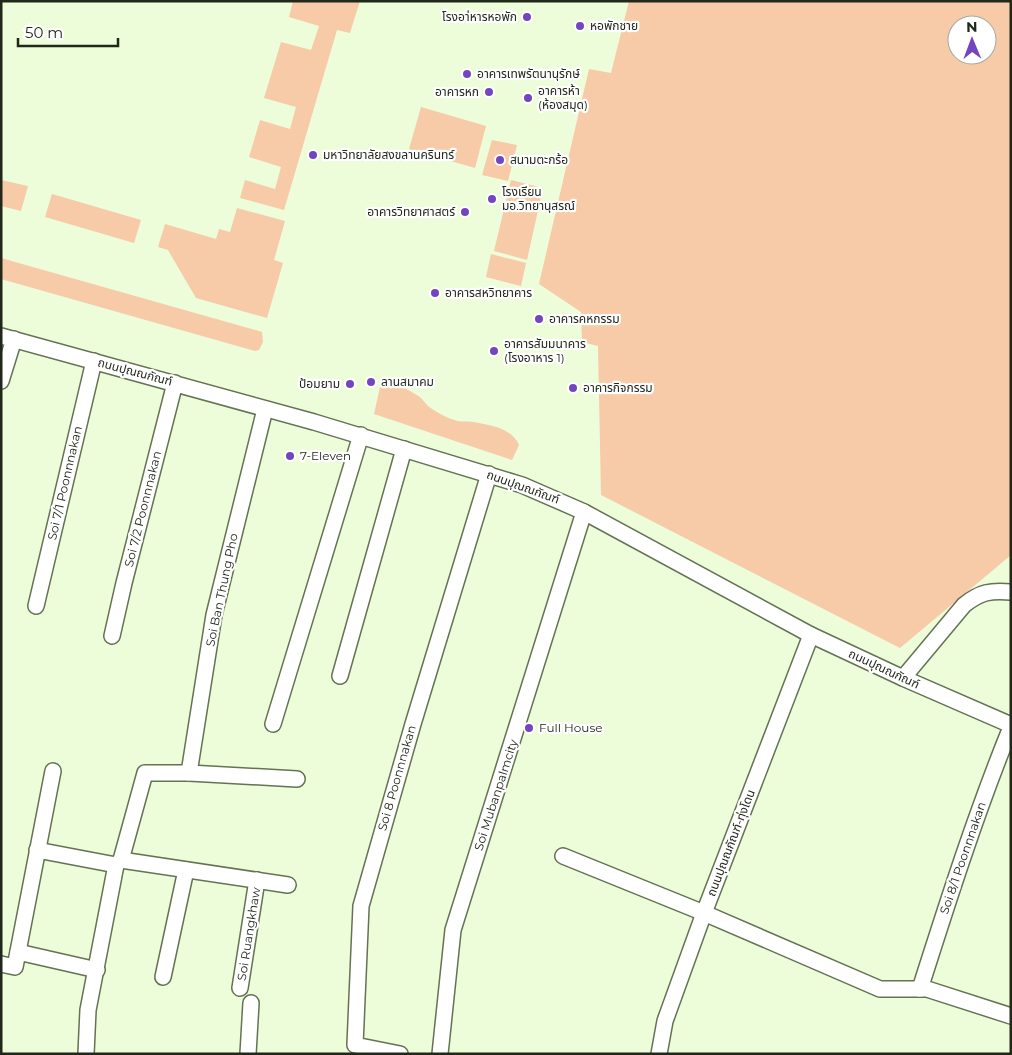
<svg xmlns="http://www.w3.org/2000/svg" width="1012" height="1055" font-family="Montserrat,'Noto Sans Thai',sans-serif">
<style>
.green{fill:#f7caa8;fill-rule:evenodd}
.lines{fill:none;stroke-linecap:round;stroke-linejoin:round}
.minor-casing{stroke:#657253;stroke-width:18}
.minor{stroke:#fff;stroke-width:15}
.poi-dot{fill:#7346bf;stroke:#fff;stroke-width:2}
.labels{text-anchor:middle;stroke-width:4.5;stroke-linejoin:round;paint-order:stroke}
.poi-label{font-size:12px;fill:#21271a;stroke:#fff;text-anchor:start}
.street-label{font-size:12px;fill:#21271a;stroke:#fff}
</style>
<rect width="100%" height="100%" fill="#edfcd9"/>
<!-- green -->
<g class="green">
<polygon points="293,1 360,1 350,33 337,30 284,210 240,198 245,180 275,189 281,167 249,157 260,120 290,129 296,107 264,98 281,42 311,50 319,26 289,17"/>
<path d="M629,1H1011V555L900,648L601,495L598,346L582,342L581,312L539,284L589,69L611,73ZM957,25H987V55H957Z"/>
<polygon points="421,107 486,126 475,168 409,149"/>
<polygon points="492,140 517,145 508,181 482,175"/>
<polygon points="1,180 28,186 21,211 1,206"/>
<polygon points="511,180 543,188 527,260 494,251"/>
<polygon points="52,194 141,220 134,243 45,217"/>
<polygon points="237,208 285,221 274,260 283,263 267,318 196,298 168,250 158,247 165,224 216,239 219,229 230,232"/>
<polygon points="491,254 526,263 521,286 486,277"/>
<polygon points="1,258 259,331 262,332 263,342 259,350 255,351 1,279"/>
<path d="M382,378C395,384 408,389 420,397C423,400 425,403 428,406C435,412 449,419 458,421C463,422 468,421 473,422C490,425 512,428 519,445L512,460L374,414Z"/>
</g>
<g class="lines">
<defs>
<g id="minor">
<polyline points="1,336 314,422 522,485 584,512 811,635 903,678 1011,725"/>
<polyline points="1,381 14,339"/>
<polyline points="36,606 94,361"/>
<polyline points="112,636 124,583 175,383"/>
<polyline points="340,676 404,449"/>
<path d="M903,678L964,605C980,592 991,590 1011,592"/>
<polyline points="273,724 361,435"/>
<polyline points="189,773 214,615 265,409"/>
<polyline points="37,850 116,865"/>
<polyline points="563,856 704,913 880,989 927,989 1011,1016"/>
<polyline points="121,860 288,885"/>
<polyline points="18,952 97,970"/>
<polyline points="1,964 15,967 53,771"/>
<polyline points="163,977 186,870"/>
<polyline points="240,988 257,880"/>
<path d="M920,989C948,901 976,813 1011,727"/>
<polyline points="86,1054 88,1010 116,865 121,860 145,773 189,773 297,779"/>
<polyline points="248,1054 251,1003"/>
<polyline points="400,1054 355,1045 361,906 413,724 489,474"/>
<polyline points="440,1054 453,930 584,512"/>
<polyline points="659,1054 665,1021 704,913 811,635"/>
</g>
</defs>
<!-- minor casing -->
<use href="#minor" class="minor-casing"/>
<!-- minor -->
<use href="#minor" class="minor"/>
</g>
<!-- markers -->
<g class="poi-dot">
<circle cx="527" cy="17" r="5"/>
<circle cx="580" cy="26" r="5"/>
<circle cx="467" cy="74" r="5"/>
<circle cx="489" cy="92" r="5"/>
<circle cx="528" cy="98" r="5"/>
<circle cx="313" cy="155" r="5"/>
<circle cx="500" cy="160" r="5"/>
<circle cx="492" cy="199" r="5"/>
<circle cx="465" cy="212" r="5"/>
<circle cx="435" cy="293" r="5"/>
<circle cx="539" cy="319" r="5"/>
<circle cx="494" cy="351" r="5"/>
<circle cx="371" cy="382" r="5"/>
<circle cx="350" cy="384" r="5"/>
<circle cx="573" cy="388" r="5"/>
<circle cx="290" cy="456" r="5"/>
<circle cx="529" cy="728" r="5"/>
</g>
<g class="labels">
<!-- poi labels -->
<g class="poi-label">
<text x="517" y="21" text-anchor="end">โรงอา่หารหอพัก</text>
<text x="590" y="30">หอพักชาย</text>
<text x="477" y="78">อาคารเทพรัตนานุรักษ์</text>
<text x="538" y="95">อาคารห้า<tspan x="538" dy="14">(ห้องสมุด)</tspan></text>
<text x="479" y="96" text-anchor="end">อาคารหก</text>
<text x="323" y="159">มหาวิทยาลัยสงขลานครินทร์</text>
<text x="510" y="164">สนามตะกร้อ</text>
<text x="502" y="196">โรงเรียน<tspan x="502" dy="14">มอ.วิทยานุสรณ์</tspan></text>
<text x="455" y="216" text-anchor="end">อาคารวิทยาศาสตร์</text>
<text x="445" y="297">อาคารสหวิทยาคาร</text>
<text x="549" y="323">อาคารคหกรรม</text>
<text x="504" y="348">อาคารสัมมนาคาร<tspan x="504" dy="14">(โรงอาหาร 1)</tspan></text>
<text x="381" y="386">ลานสมาคม</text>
<text x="340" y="388" text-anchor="end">ป้อมยาม</text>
<text x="583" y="392">อาคารกิจกรรม</text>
<text x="300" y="460">7-Eleven</text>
<text x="539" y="732">Full House</text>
</g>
<!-- street labels -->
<g class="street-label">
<text transform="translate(135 372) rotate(15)" y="4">ถนนปุณณกัณฑ์</text>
<text transform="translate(65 483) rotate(-77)" y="4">Soi 7/1 Poonnnakan</text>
<text transform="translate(523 487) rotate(20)" y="4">ถนนปุณณกัณฑ์</text>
<text transform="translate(143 509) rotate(-76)" y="4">Soi 7/2 Poonnnakan</text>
<text transform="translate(222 590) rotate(-78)" y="4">Soi Ban Thung Pho</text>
<text transform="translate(884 669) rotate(25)" y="4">ถนนปุณณกัณฑ์</text>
<text transform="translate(397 778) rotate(-74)" y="4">Soi 8 Poonnnakan</text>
<text transform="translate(496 795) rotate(-72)" y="4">Soi Mubanpalmcity</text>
<text transform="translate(731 843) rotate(-69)" y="4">ถนนปุณณกัณฑ์-ทุ่งโดน</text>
<text transform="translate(963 858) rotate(-71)" y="4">Soi 8/1 Poonnnakan</text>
<text transform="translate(249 934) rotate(-81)" y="4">Soi Ruangkhaw</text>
</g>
</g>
<!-- border -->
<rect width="1012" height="1055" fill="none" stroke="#21271a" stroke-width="5"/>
<!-- north arrow -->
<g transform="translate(972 40) rotate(359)"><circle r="24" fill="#ffffff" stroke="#a6a9a3"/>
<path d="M0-4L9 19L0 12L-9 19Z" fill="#7346bf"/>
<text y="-8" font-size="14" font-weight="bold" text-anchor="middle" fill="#21271a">N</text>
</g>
<!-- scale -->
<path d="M18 38v8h100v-8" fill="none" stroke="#21271a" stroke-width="2.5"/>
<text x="25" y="38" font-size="15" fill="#21271a" stroke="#ffffff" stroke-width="4" paint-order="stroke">50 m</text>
</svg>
